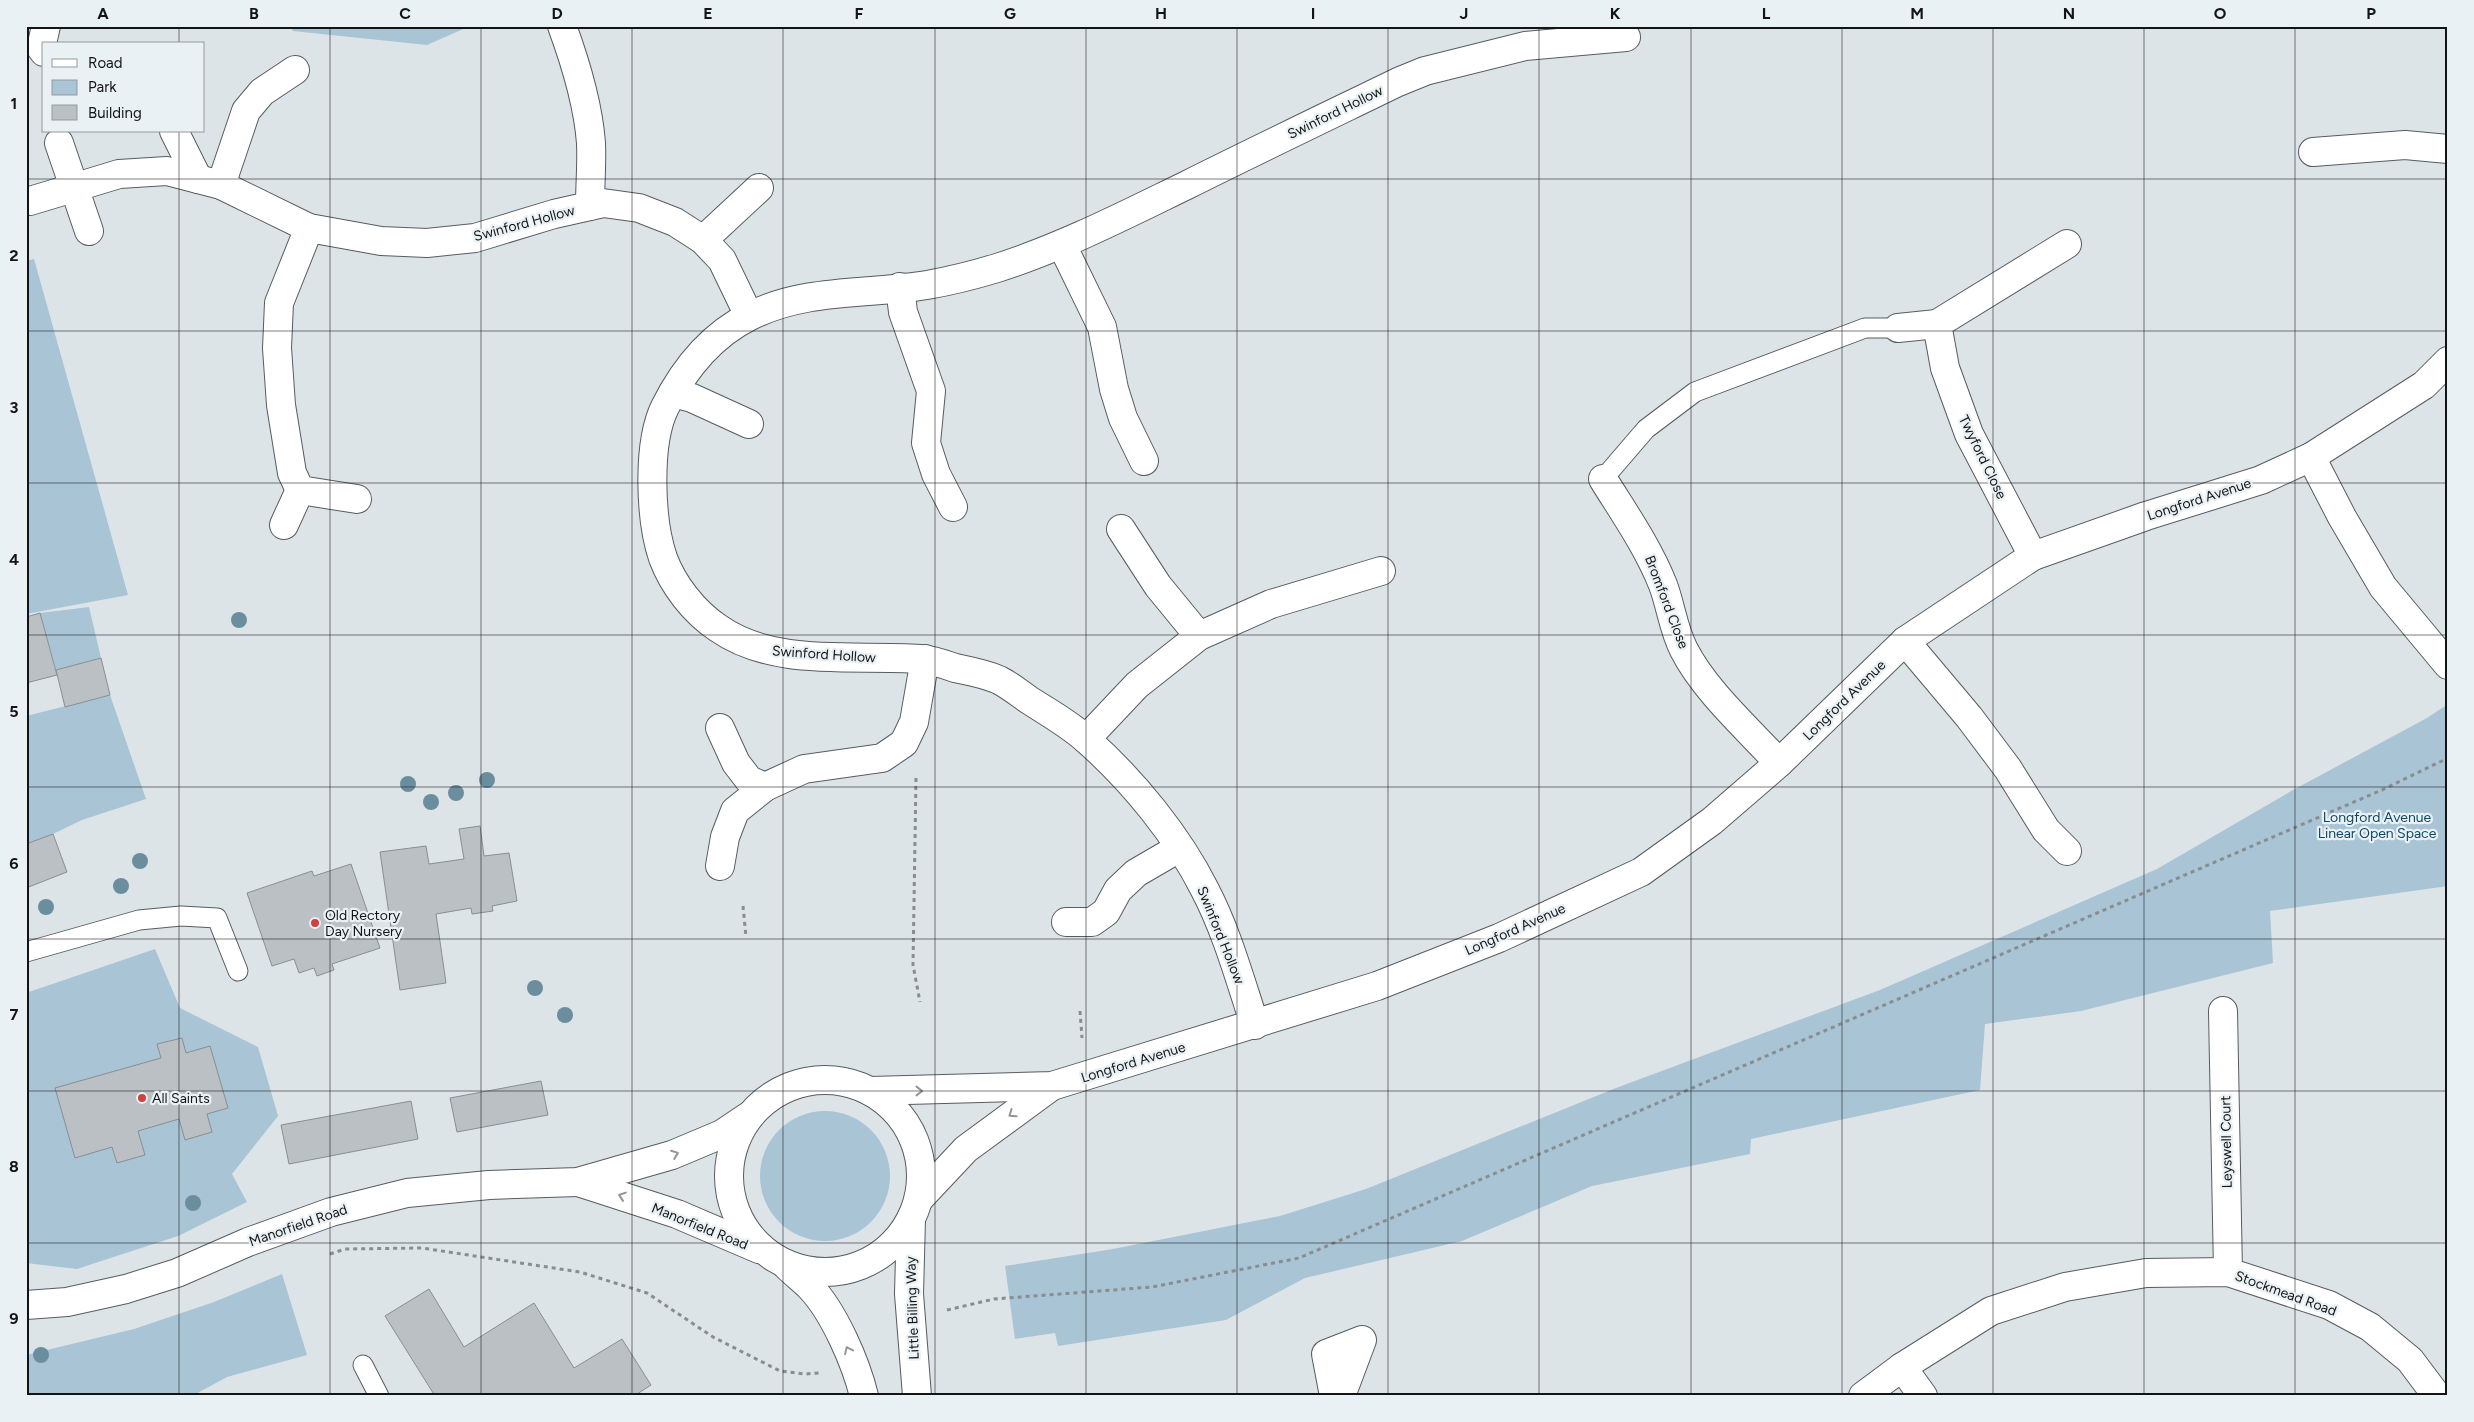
<svg xmlns="http://www.w3.org/2000/svg" width="2474" height="1422" font-family="Figtree,sans-serif">
<style>
.green{fill:#a9c4d5}
.building{fill:#bac0c4;stroke:#888e92}
.lines{fill:none;stroke-linecap:round;stroke-linejoin:round}
.lane-casing{stroke:#575c60;stroke-width:21}
.street-casing{stroke:#575c60;stroke-width:30}
.secondary-casing{stroke:#575c60;stroke-width:30}
.path{stroke:#888d8f;stroke-width:3;stroke-dasharray:4 4;stroke-linecap:butt}
.lane{stroke:#fff;stroke-width:19}
.street{stroke:#fff;stroke-width:28}
.secondary{stroke:#fff;stroke-width:28}
.tree{fill:#6b8e9e}
.oneway{stroke:#949596}
.grid{fill:none;stroke:#121415;stroke-width:1;stroke-opacity:0.55}
.poi-dot{fill:#d04143;stroke:#eaf1f5;stroke-width:2}
.labels{text-anchor:middle;stroke-width:4.5;stroke-linejoin:round;paint-order:stroke}
.street-label{font-size:14px;fill:#121415;stroke:#eaf1f5}
.park-label{font-size:14px;fill:#0d4761;stroke:#eaf1f5}
.poi-label{font-size:14px;fill:#121415;stroke:#eaf1f5;text-anchor:start}
.neatline{fill:none;stroke:#121415;stroke-width:2}
.grid-label{font-size:16px;text-anchor:middle;font-weight:bold;fill:#121415}
</style>
<rect width="100%" height="100%" fill="#dde4e8"/>
<!-- green -->
<g class="green">
<polygon points="290,26 470,26 427,45 293,31"/>
<polygon points="34,259 128,595 26,614 26,261"/>
<polygon points="89,607 101,658 56,670 40,613"/>
<polygon points="110,695 146,799 82,820 53,834 26,844 26,716"/>
<polygon points="2448,704 2448,886 2270,911 2273,963 2081,1011 1985,1024 1980,1090 1751,1139 1750,1154 1592,1186 1462,1241 1305,1278 1226,1320 1058,1346 1055,1333 1015,1339 1005,1266 1113,1249 1280,1216 1366,1189 1616,1088 1880,990 2157,869 2293,790 2427,718"/>
<polygon points="155,949 180,1008 258,1047 278,1116 232,1174 247,1202 178,1236 77,1269 26,1263 26,993"/>
<circle cx="825" cy="1176" r="65"/>
<polygon points="282,1274 307,1355 227,1377 192,1396 26,1396 26,1355 134,1329 214,1302"/>
</g>
<!-- building -->
<g class="building">
<polygon points="40,613 57,675 26,683 26,617"/>
<polygon points="101,658 110,695 65,707 56,670"/>
<polygon points="480,826 484,856 509,853 517,901 492,906 493,911 472,914 471,908 436,914 446,983 400,990 380,852 426,846 429,864 464,859 459,829"/>
<polygon points="53,834 67,872 26,888 26,844"/>
<polygon points="351,864 380,948 332,964 334,970 317,976 314,968 299,973 294,959 272,966 247,893 312,871 314,876"/>
<polygon points="182,1038 186,1053 210,1046 228,1108 207,1114 212,1132 185,1140 179,1119 138,1131 145,1155 117,1163 112,1147 75,1158 55,1088 161,1058 157,1044"/>
<polygon points="541,1081 548,1115 457,1132 450,1098"/>
<polygon points="411,1101 418,1139 289,1164 281,1125"/>
<polygon points="429,1289 464,1347 534,1303 574,1368 622,1339 651,1385 634,1396 435,1396 385,1316"/>
</g>
<g class="lines">
<defs>
<g id="lane">
<polyline points="1603,479 1646,429 1695,392 1865,328 1898,328"/>
<polyline points="26,952 139,920 181,916 217,918 238,971"/>
<polyline points="363,1365 379,1396"/>
</g>
<g id="street">
<path d="M562,26C576,64 588,103 591,143C592,164 590,185 590,206"/>
<polyline points="44,52 41,48 46,26"/>
<polyline points="174,131 198,179"/>
<polyline points="59,143 89,231"/>
<polyline points="2313,152 2405,145 2448,149"/>
<polyline points="221,185 246,111 262,92 295,70"/>
<polyline points="30,201 119,174 167,171 221,185 309,228 381,241 427,243 475,238 554,214 603,203 639,208 675,222 703,240 722,260 749,316"/>
<polyline points="309,228 279,303 277,348 281,405 292,473 300,490 357,499"/>
<polyline points="703,240 759,188"/>
<polyline points="1062,245 1102,327 1114,389 1123,418 1144,461"/>
<polyline points="900,287 903,312 931,391 926,443 936,474 953,507"/>
<polyline points="1898,328 1937,324"/>
<polyline points="674,393 692,398 749,424"/>
<polyline points="2311,457 2342,517 2383,587 2448,665"/>
<path d="M1603,479C1624,513 1648,547 1663,585C1671,606 1673,629 1684,650C1705,691 1748,729 1779,763"/>
<polyline points="284,525 300,490"/>
<polyline points="1121,529 1158,586 1199,636"/>
<polyline points="2033,556 1969,434 1945,368 1937,324 2067,244"/>
<polyline points="1905,641 1969,717 2008,769 2046,830 2067,851"/>
<polyline points="720,728 736,763 749,780 765,787"/>
<polyline points="1086,739 1137,685 1199,636 1271,604 1381,571"/>
<polyline points="720,866 725,837 735,811 765,787 804,769 882,758 904,743 914,722 925,659"/>
<polyline points="1066,922 1092,922 1106,912 1118,890 1136,873 1179,848"/>
<polyline points="2223,1011 2228,1272"/>
<path d="M1255,1025C1240,980 1227,932 1205,890C1178,836 1133,781 1088,741C1071,725 1049,713 1029,700C1019,693 1009,685 999,680C986,674 969,671 955,668C944,664 932,660 920,659C854,654 775,668 718,628C694,612 673,585 663,558C650,520 647,443 665,407C684,369 712,335 750,316C806,288 866,295 927,285C950,281 974,275 997,268C1063,247 1125,215 1187,185C1257,150 1328,116 1398,82L1425,71L1525,46L1626,37"/>
<polyline points="870,1091 1052,1086 1377,986 1499,938 1641,872 1712,821 1779,763 1905,641 2033,556 2146,516 2261,480 2311,457 2424,385 2448,361"/>
<polyline points="919,1199 966,1149 1052,1086"/>
<polyline points="1902,1367 1923,1396"/>
<polyline points="1334,1396 1326,1354 1362,1340 1341,1396"/>
<polyline points="1863,1396 1902,1367 1991,1311 2065,1287 2146,1273 2228,1272 2329,1305 2370,1327 2410,1360 2437,1396"/>
</g>
<g id="secondary">
<circle cx="825" cy="1176" r="96"/>
<polyline points="578,1182 677,1214 759,1249"/>
<polyline points="911,1219 909,1294 917,1396"/>
<path d="M787,1266C794,1273 803,1280 810,1287C834,1312 856,1363 864,1396"/>
<polyline points="26,1305 67,1302 126,1289 177,1273 248,1242 331,1212 407,1193 489,1185 578,1182 672,1155 722,1134 749,1116"/>
</g>
</defs>
<!-- lane casing -->
<use href="#lane" class="lane-casing"/>
<!-- street casing -->
<use href="#street" class="street-casing"/>
<!-- secondary casing -->
<use href="#secondary" class="secondary-casing"/>
<!-- path -->
<g class="path">
<polyline points="916,778 913,965 920,1002"/>
<polyline points="743,906 746,937"/>
<polyline points="1080,1011 1082,1038"/>
<polyline points="330,1254 345,1249 422,1248 580,1272 647,1293 713,1337 780,1371 805,1374 819,1373"/>
<polyline points="947,1310 994,1299 1152,1287 1299,1258 2384,789 2448,758"/>
</g>
<!-- lane -->
<use href="#lane" class="lane"/>
<!-- street -->
<use href="#street" class="street"/>
<!-- secondary -->
<use href="#secondary" class="secondary"/>
</g>
<!-- trees -->
<g class="tree">
<circle cx="239" cy="620" r="8"/>
<circle cx="487" cy="780" r="8"/>
<circle cx="408" cy="784" r="8"/>
<circle cx="456" cy="793" r="8"/>
<circle cx="431" cy="802" r="8"/>
<circle cx="140" cy="861" r="8"/>
<circle cx="121" cy="886" r="8"/>
<circle cx="46" cy="907" r="8"/>
<circle cx="535" cy="988" r="8"/>
<circle cx="565" cy="1015" r="8"/>
<circle cx="193" cy="1203" r="8"/>
<circle cx="41" cy="1355" r="8"/>
</g>
<!-- one-way arrows -->
<defs><path id="oneway-chevron" d="M-2-3.5L2.5 0L-2 3.5" fill="none" stroke-width="1.6" stroke-linecap="round" stroke-linejoin="round" transform="scale(1.25)"/></defs>
<g class="oneway">
<use href="#oneway-chevron" transform="translate(919 1091)"/>
<use href="#oneway-chevron" transform="translate(1012 1114) rotate(145)"/>
<use href="#oneway-chevron" transform="translate(675 1154) rotate(-21)"/>
<use href="#oneway-chevron" transform="translate(622 1196) rotate(-162)"/>
<use href="#oneway-chevron" transform="translate(848 1350) rotate(-115)"/>
</g>
<!-- grid -->
<path class="grid" d="M179,26V44M330,26V1396M481,26V1396M632,26V1396M783,26V1396M935,26V1396M1086,26V1396M1237,26V1396M1388,26V1396M1539,26V1396M1691,26V1396M1842,26V1396M1993,26V1396M2144,26V1396M2295,26V1396M179,131V1396M26,179H2448M26,331H2448M26,483H2448M26,635H2448M26,787H2448M26,939H2448M26,1091H2448M26,1243H2448"/>
<!-- markers -->
<g class="poi-dot">
<circle cx="315" cy="923" r="5"/>
<circle cx="142" cy="1098" r="5"/>
</g>
<g class="labels">
<!-- street labels -->
<g class="street-label">
<text transform="translate(1335 112) rotate(-26)" y="5">Swinford Hollow</text>
<text transform="translate(524 223) rotate(-15)" y="5">Swinford Hollow</text>
<text transform="translate(1983 457) rotate(64)" y="5">Twyford Close</text>
<text transform="translate(2199 499) rotate(-18)" y="5">Longford Avenue</text>
<text transform="translate(1667 602) rotate(69)" y="5">Bromford Close</text>
<text transform="translate(824 654) rotate(4)" y="5">Swinford Hollow</text>
<text transform="translate(1844 700) rotate(-44)" y="5">Longford Avenue</text>
<text transform="translate(1515 929) rotate(-24)" y="5">Longford Avenue</text>
<text transform="translate(1221 935) rotate(68)" y="5">Swinford Hollow</text>
<text transform="translate(1133 1062) rotate(-17)" y="5">Longford Avenue</text>
<text transform="translate(2226 1142) rotate(-91)" y="5">Leyswell Court</text>
<text transform="translate(298 1225) rotate(-19)" y="5">Manorfield Road</text>
<text transform="translate(700 1226) rotate(22)" y="5">Manorfield Road</text>
<text transform="translate(2286 1293) rotate(20)" y="5">Stockmead Road</text>
<text transform="translate(912 1308) rotate(-92)" y="5">Little Billing Way</text>
</g>
<!-- park labels -->
<g class="park-label">
<text x="2377" y="822">Longford Avenue<tspan x="2377" dy="16">Linear Open Space</tspan></text>
</g>
<!-- poi labels -->
<g class="poi-label">
<text x="325" y="920">Old Rectory<tspan x="325" dy="16">Day Nursery</tspan></text>
<text x="152" y="1103">All Saints</text>
</g>
</g>
<!-- border -->
<rect width="2474" height="1422" fill="none" stroke="#eaf1f5" stroke-width="55"/>
<!-- legend -->
<rect x="42" y="42" width="162" height="90" fill="#eaf1f5" stroke="#94999b"/>
<rect x="52" y="59" width="25" height="8" fill="#ffffff" stroke="#94999b"/>
<text x="88" y="68" font-size="15" fill="#121415">Road</text>
<rect x="52" y="80" width="25" height="15" fill="#a9c4d5" stroke="#94999b"/>
<text x="88" y="92" font-size="15" fill="#121415">Park</text>
<rect x="52" y="105" width="25" height="15" fill="#bac0c4" stroke="#94999b"/>
<text x="88" y="118" font-size="15" fill="#121415">Building</text>
<rect x="28" y="28" width="2418" height="1366" class="neatline"/>
<g class="grid-label">
<text x="103" y="19">A</text>
<text x="254" y="19">B</text>
<text x="405" y="19">C</text>
<text x="557" y="19">D</text>
<text x="708" y="19">E</text>
<text x="859" y="19">F</text>
<text x="1010" y="19">G</text>
<text x="1161" y="19">H</text>
<text x="1313" y="19">I</text>
<text x="1464" y="19">J</text>
<text x="1615" y="19">K</text>
<text x="1766" y="19">L</text>
<text x="1917" y="19">M</text>
<text x="2069" y="19">N</text>
<text x="2220" y="19">O</text>
<text x="2371" y="19">P</text>
<text x="14" y="109">1</text>
<text x="14" y="261">2</text>
<text x="14" y="413">3</text>
<text x="14" y="565">4</text>
<text x="14" y="717">5</text>
<text x="14" y="869">6</text>
<text x="14" y="1020">7</text>
<text x="14" y="1172">8</text>
<text x="14" y="1324">9</text>
</g>
</svg>
